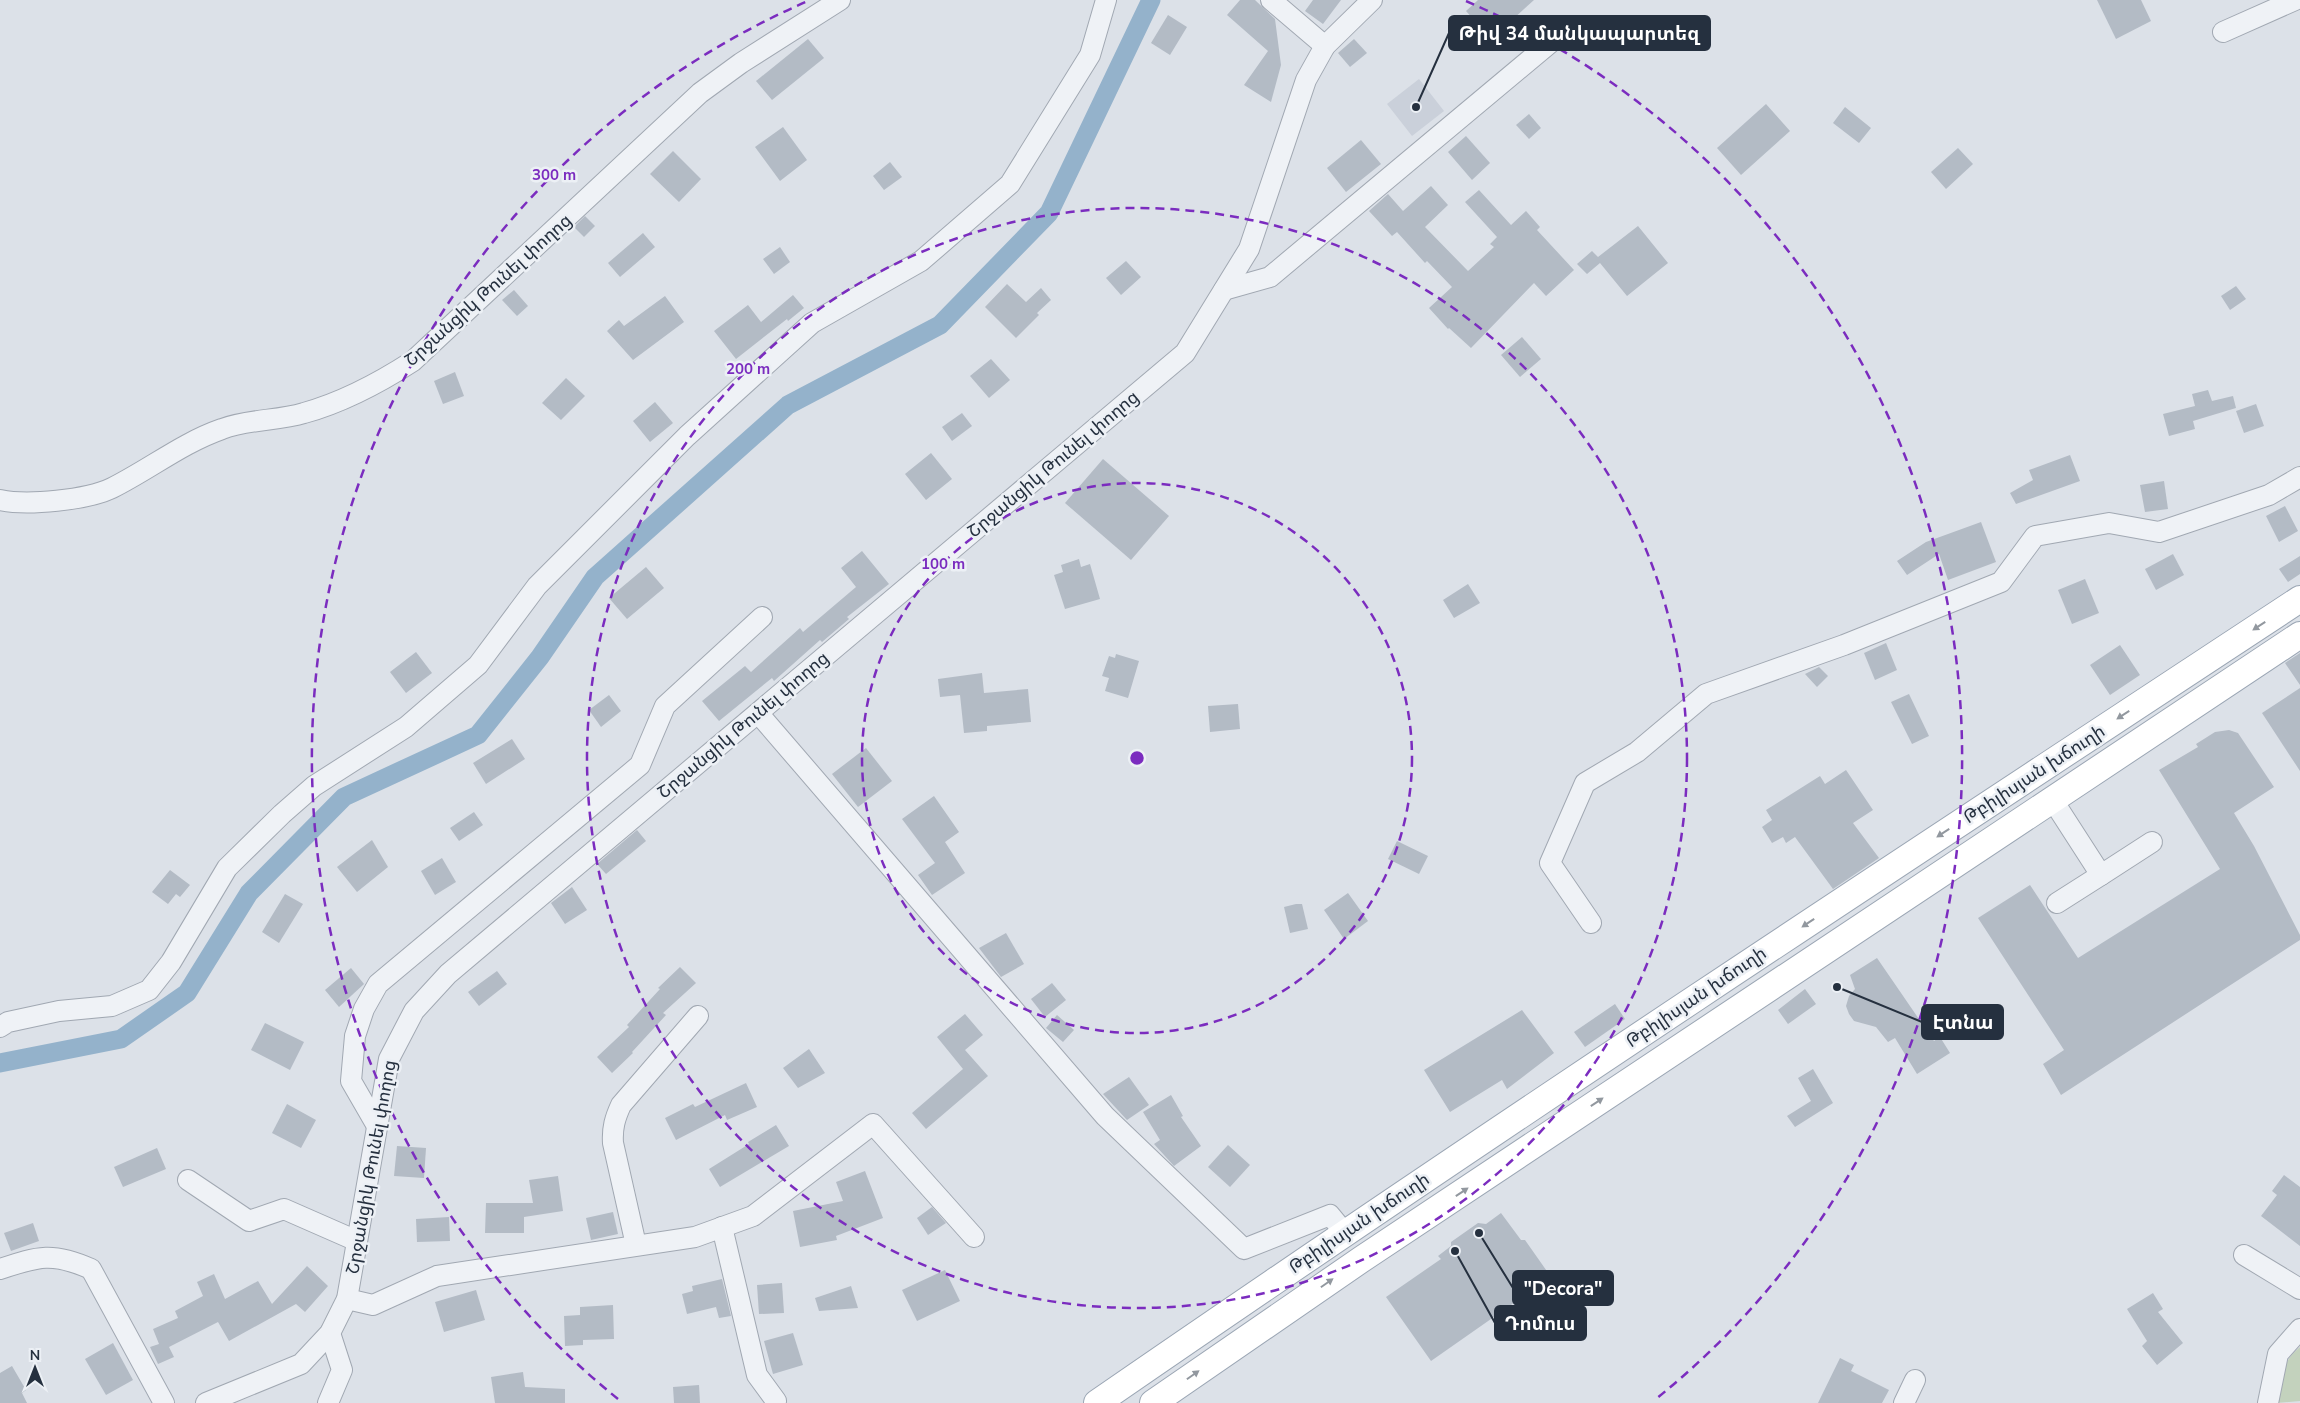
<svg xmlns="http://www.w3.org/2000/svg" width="2300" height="1403" font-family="'Nunito Sans','Noto Sans Armenian',sans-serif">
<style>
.built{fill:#cad0da}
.green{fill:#c3d2bd}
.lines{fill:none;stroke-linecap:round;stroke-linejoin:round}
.canal{stroke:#94b2cb;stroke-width:19}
.building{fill:#b3bbc5}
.minor-casing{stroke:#a1a8b2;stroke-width:22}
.major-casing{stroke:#9ba6b4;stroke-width:28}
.minor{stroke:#eff2f6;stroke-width:20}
.major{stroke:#fff;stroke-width:26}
.oneway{fill:#92989f}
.ring{fill:none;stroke:#7b2cbf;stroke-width:2.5;stroke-dasharray:9 6}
.labels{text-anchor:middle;stroke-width:5;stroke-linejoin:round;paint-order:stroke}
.street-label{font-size:18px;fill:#25303f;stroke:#ecf0f5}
.centre{fill:#7b2cbf;stroke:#ecf0f5;stroke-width:2.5}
.ring-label{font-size:15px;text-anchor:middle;font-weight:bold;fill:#7b2cbf;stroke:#ecf0f5;stroke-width:5;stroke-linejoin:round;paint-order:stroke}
.leader{fill:none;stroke:#25303f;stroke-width:2}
.callout-dot{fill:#25303f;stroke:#ecf0f5;stroke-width:2}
.callout{fill:#25303f;stroke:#25303f;stroke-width:2}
.callout-label{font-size:19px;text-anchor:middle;font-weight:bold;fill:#fff}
</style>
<rect width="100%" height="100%" fill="#dce1e8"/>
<!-- built -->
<polygon class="built" points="1419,79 1444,111 1412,136 1387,104"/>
<!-- green -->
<path class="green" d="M2300,1347V1401L2276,1403C2280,1380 2281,1362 2300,1347Z"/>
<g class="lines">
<!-- canal -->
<polyline class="canal" points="0,1063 121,1039 187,993 249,893 344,797 478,735 540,657 595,577 788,405 940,325 1049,213 1151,0"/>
</g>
<!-- building -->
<g class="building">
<polygon points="1240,0 1255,0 1275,19 1281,65 1271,102 1244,85 1268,51 1227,15"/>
<polygon points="1313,0 1341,0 1323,24 1305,11"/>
<polygon points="1478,0 1534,0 1491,39 1466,11"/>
<polygon points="2097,0 2141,0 2151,21 2116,39"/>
<polygon points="1168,15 1187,27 1170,55 1151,43"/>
<polygon points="808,39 824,58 772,100 756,81"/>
<polygon points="1354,39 1367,53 1350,67 1338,53"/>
<polygon points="1766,104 1790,131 1741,175 1717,148"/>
<polygon points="1845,107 1871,128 1859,143 1833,123"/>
<polygon points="1529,114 1541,128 1529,139 1516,125"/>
<polygon points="783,127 807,160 780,181 755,147"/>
<polygon points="1466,136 1490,163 1472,180 1448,152"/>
<polygon points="1361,140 1381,164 1346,192 1327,168"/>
<polygon points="1958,148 1973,164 1946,189 1931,172"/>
<polygon points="673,151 701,179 679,202 650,174"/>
<polygon points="890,162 902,177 884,190 873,176"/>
<polygon points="1431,186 1448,205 1425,227 1468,271 1494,247 1490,244 1497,237 1465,202 1479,190 1511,225 1526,211 1540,227 1537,230 1574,270 1546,296 1534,283 1471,348 1449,328 1448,329 1429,308 1452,287 1427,261 1425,263 1397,232 1392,236 1369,211 1388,194 1403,211"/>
<polygon points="585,216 595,226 584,237 574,227"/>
<polygon points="1638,226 1668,263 1627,296 1600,263 1587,274 1577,264 1592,251 1598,257"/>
<polygon points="643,233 655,247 620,277 608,263"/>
<polygon points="780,247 790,262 774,274 763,259"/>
<polygon points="1126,261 1141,277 1121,295 1106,278"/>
<polygon points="1007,284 1026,302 1041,288 1051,300 1037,313 1039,315 1016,338 985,307"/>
<polygon points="2236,286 2246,299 2230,310 2221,296"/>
<polygon points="514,290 528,306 517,316 502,300"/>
<polygon points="793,295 804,308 788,321 787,319 736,359 714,331 748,305 761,322"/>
<polygon points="665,296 684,322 633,360 607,331 619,320 624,326"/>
<polygon points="1522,337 1541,359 1520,377 1501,355"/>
<polygon points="991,359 1010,380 989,398 970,376"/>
<polygon points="455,372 464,396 443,404 434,381"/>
<polygon points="566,378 585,396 561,420 542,403"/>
<polygon points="2208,390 2212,401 2233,396 2236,408 2193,421 2195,429 2169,436 2163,414 2195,406 2192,394"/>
<polygon points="655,402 673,423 650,442 633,421"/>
<polygon points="2256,404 2264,426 2244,433 2236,411"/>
<polygon points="962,413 972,426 952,441 942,427"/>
<polygon points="931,453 952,479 926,500 905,474"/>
<polygon points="2070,455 2080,481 2016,504 2010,493 2033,480 2029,470"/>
<polygon points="1103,459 1169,516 1131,560 1065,503"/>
<polygon points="2164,481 2168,509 2145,512 2140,485"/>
<polygon points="2285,506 2298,531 2279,542 2266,516"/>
<polygon points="1981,522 1996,562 1948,580 1939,554 1907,575 1897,561 1926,542"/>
<polygon points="862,551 889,584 847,617 849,619 822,642 820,640 774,681 772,678 719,721 702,701 745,666 751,672 800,628 803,632 856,587 841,568"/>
<polygon points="2173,554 2184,575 2156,590 2145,569"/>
<polygon points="2300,556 2300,574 2288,582 2279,569"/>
<polygon points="1079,559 1081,567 1090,564 1100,599 1065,609 1054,575 1063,572 1061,565"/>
<polygon points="646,567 664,588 627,619 609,598"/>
<polygon points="2085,579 2099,613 2072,624 2058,590"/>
<polygon points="1468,584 1480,603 1454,618 1443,600"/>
<polygon points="1886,643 1897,670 1875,680 1864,653"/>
<polygon points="2120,645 2140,675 2110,695 2090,665"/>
<polygon points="416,652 432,673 406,693 390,672"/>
<polygon points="2300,653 2300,685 2285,663"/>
<polygon points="1116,654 1139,661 1128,698 1105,691 1109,678 1102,676 1109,656 1115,658"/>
<polygon points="1819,667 1828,676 1817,687 1805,674"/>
<polygon points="982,673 984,693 1028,689 1031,722 987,726 987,731 964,733 960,695 940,697 938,679"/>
<polygon points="2300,688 2300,771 2262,713"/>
<polygon points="1909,694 1929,736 1912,744 1891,702"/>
<polygon points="609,695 621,711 601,727 589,710"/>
<polygon points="1238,704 1240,729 1210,732 1208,706"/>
<polygon points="2229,730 2238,733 2274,787 2234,813 2254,846 2300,935 2300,940 2061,1095 2043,1064 2064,1050 1978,918 2030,885 2078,958 2220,869 2159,770 2198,747 2196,744 2215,732"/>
<polygon points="512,739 525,759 486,784 473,763"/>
<polygon points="866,748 892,781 858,807 832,774"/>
<polygon points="1846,770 1873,810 1853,823 1879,858 1833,889 1795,837 1786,843 1783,837 1772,843 1762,827 1772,820 1766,810 1820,776 1825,784"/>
<polygon points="934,796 959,832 945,842 965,873 932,895 918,875 935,863 902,819"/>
<polygon points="474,812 483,825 459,841 450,828"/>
<polygon points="637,830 646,841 606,874 597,864"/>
<polygon points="372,840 388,867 357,892 337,867"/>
<polygon points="1397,841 1428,856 1419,874 1388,859"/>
<polygon points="442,858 456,882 435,895 421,871"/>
<polygon points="170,870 190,885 180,897 176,894 168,904 152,892"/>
<polygon points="572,887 587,910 565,924 551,903"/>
<polygon points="1348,893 1368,921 1344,939 1324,910"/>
<polygon points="285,894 303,904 279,943 262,932"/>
<polygon points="1296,904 1302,904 1308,929 1290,933 1284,907"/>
<polygon points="1006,933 1024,964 1001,977 979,948"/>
<polygon points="1877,958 1934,1041 1940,1037 1950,1053 1917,1074 1895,1038 1888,1042 1876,1027 1854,1021 1849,1014 1846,1006 1849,996 1855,989 1850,975"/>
<polygon points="680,967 696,983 663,1013 666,1015 632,1052 633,1053 612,1073 597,1057 629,1027 627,1025 660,989 658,988"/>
<polygon points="351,968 364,984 339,1007 325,990"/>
<polygon points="497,971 507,984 479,1006 468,992"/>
<polygon points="1052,983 1066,1000 1045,1017 1031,999"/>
<polygon points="1805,989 1816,1004 1788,1024 1778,1010"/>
<polygon points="1615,1004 1625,1019 1585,1047 1574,1032"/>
<polygon points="1522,1010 1554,1053 1507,1089 1502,1080 1450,1112 1424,1070"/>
<polygon points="965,1014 983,1035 965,1050 988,1076 926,1129 912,1113 963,1069 937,1037"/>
<polygon points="1057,1015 1074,1030 1063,1042 1046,1028"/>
<polygon points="265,1023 304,1042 290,1070 251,1050"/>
<polygon points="809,1049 825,1073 798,1088 783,1068"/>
<polygon points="1813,1069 1833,1103 1795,1127 1787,1116 1811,1101 1798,1078"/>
<polygon points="1129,1077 1149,1105 1127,1120 1103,1094"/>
<polygon points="746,1083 757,1107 727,1120 725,1115 676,1140 665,1118 693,1104 695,1107"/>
<polygon points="1171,1095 1183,1116 1181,1117 1201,1146 1174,1166 1154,1144 1160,1140 1143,1112"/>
<polygon points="287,1104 316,1120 301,1148 272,1133"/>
<polygon points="776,1125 789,1146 720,1187 709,1169 749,1144 748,1142"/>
<polygon points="1228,1145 1250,1165 1230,1187 1208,1167"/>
<polygon points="397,1146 426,1148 424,1178 394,1176"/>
<polygon points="157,1148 166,1169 123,1187 114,1167"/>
<polygon points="865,1171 883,1218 836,1236 837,1240 800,1247 793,1211 843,1201 836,1182"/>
<polygon points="2284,1175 2300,1187 2300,1246 2261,1216 2277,1195 2272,1191"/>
<polygon points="558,1176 563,1211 524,1217 524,1233 485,1233 486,1203 533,1203 529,1180"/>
<polygon points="932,1207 946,1223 928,1235 917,1218"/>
<polygon points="613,1212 618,1234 591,1240 586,1218"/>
<polygon points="1501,1213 1521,1240 1525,1240 1551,1277 1431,1361 1386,1297 1441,1259 1438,1256 1451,1246 1451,1242 1478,1223 1486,1224"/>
<polygon points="449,1217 450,1241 417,1242 416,1219"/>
<polygon points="33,1223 39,1241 11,1251 4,1233"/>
<polygon points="307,1266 328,1286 305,1312 296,1304 229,1341 218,1322 169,1347 174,1357 158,1364 150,1347 159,1344 153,1329 178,1318 175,1311 203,1296 197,1282 214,1274 225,1299 258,1281 272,1304"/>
<polygon points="945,1270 960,1301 917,1321 902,1290"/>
<polygon points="722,1279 731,1316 719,1318 716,1307 687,1314 682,1294 693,1291 692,1286"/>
<polygon points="782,1283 784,1313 759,1314 757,1285"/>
<polygon points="851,1286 858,1308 819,1311 815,1298"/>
<polygon points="476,1290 485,1320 444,1332 435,1302"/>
<polygon points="2153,1293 2163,1309 2158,1312 2183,1343 2157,1365 2142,1346 2147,1341 2127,1309"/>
<polygon points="613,1305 614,1339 583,1340 583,1345 565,1346 564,1316 580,1315 580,1307"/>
<polygon points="793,1333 803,1365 773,1374 764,1341"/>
<polygon points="113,1343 133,1380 106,1395 85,1359"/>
<polygon points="1840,1358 1854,1365 1851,1371 1889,1390 1882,1403 1818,1403"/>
<polygon points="12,1366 26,1390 22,1393 27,1403 0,1403 0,1373"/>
<polygon points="523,1372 525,1387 565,1389 565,1403 495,1403 491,1377"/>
<polygon points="699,1385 700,1403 674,1403 673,1387"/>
</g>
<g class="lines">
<defs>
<g id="minor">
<polyline points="1271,0 1325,46"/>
<polyline points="2223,32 2295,0"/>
<polyline points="1224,290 1270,277 1569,27"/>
<path d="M0,500C27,506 87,500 112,488C150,469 182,443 222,429C248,419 278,421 304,413C344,402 379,383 413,361L700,93L741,63L840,0"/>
<polyline points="758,713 1105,1116 1244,1249 1330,1215 1344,1232"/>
<polyline points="2052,799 2101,875 2057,903"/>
<polyline points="2101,875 2152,842"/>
<polyline points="1591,923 1550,863 1585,783 1637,752 1706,694 1844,645 2001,582 2035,536 2109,523 2159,532 2269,495 2300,477"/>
<polyline points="0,1027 8,1022 59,1011 112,1006 149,990 171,962 227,868 282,814 314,786 406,727 478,665 537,586 687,436 812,323 921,261 1010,184 1090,55 1106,0"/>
<polyline points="377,1126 351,1081 355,1036 364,1009 378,984 640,765 665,706 762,617"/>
<polyline points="188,1180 249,1221 284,1209 357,1241"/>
<polyline points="722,1227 757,1375 776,1401"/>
<path d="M636,1245L613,1143C612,1128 615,1118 621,1105L698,1016"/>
<polyline points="2244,1255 2300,1289"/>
<path d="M0,1269C39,1256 53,1252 91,1269L164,1403"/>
<polyline points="347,1299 373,1305 437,1276 695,1237 753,1216 873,1124 974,1237"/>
<polyline points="206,1403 301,1364 330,1333 347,1299 389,1059 414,1011 448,974 1185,353 1249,249 1306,80 1325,46 1372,0"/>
<polyline points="328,1403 342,1370 330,1333"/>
<polyline points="1904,1403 1915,1380"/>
<polyline points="2268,1403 2278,1354 2300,1329"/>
</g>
<g id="major">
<path d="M1097,1403C1494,1129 1897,864 2300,599"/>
<polyline points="1153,1403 1362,1259 2300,635"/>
</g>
</defs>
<!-- minor casing -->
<use href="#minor" class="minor-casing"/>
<!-- major casing -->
<use href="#major" class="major-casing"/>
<!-- minor -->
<use href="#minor" class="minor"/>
<!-- major -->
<use href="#major" class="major"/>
</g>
<!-- one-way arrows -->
<defs><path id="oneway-solid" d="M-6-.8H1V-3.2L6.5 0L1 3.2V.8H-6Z" transform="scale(1.25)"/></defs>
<g class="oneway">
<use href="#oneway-solid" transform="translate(2259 626) rotate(147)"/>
<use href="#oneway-solid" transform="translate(2123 715) rotate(147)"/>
<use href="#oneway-solid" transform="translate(1943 833) rotate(147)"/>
<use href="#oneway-solid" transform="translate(1808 923) rotate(146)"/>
<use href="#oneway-solid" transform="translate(1597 1102) rotate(-34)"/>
<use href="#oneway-solid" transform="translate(1462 1192) rotate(-34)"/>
<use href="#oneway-solid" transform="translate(1327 1283) rotate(-35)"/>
<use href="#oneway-solid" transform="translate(1193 1375) rotate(-35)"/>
</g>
<!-- distance rings -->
<g class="ring">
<circle cx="1137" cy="758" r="275"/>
<circle cx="1137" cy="758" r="550"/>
<path d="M618 1399A825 825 0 0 1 808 1M1466 1A825 825 0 0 1 1656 1399"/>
</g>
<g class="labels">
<!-- street labels -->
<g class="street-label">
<text transform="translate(488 290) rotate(-42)" y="6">Շրջանցիկ Թունել փողոց</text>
<text transform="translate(1053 464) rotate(-40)" y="6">Շրջանցիկ Թունել փողոց</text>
<text transform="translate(743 725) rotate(-40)" y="6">Շրջանցիկ Թունել փողոց</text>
<text transform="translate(2034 774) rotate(-33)" y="6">Թբիլիսյան խճուղի</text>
<text transform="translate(1696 997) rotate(-34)" y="6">Թբիլիսյան խճուղի</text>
<text transform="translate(371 1167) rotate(-80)" y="6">Շրջանցիկ Թունել փողոց</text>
<text transform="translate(1359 1223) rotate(-34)" y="6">Թբիլիսյան խճուղի</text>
</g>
</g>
<circle cx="1137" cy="758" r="8" class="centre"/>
<g class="ring-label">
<text x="554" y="180">300 m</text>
<text x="748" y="374">200 m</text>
<text x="943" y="569">100 m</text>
</g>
<!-- callouts -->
<path class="leader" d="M1416 107L1449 33M1837 987L1922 1022M1479 1233L1513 1288M1455 1251L1495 1323"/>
<g class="callout-dot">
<circle cx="1416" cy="107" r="5"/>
<circle cx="1837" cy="987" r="5"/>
<circle cx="1479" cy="1233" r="5"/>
<circle cx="1455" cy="1251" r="5"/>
</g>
<g class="callout">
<rect x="1449" y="16" width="261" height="34" rx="5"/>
<rect x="1922" y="1005" width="81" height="34" rx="5"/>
<rect x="1513" y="1271" width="100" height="34" rx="5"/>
<rect x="1495" y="1306" width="91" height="34" rx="5"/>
</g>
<g class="callout-label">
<text x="1579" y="40">Թիվ 34 մանկապարտեզ</text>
<text x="1963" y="1029">Էտնա</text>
<text x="1563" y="1295">"Decora"</text>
<text x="1540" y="1330">Դոմուս</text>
</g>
<!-- north arrow -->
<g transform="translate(35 1368)" stroke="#ecf0f5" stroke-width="4" paint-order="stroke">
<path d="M0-4L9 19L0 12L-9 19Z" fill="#25303f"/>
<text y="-8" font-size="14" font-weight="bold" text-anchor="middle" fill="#25303f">N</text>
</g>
</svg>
